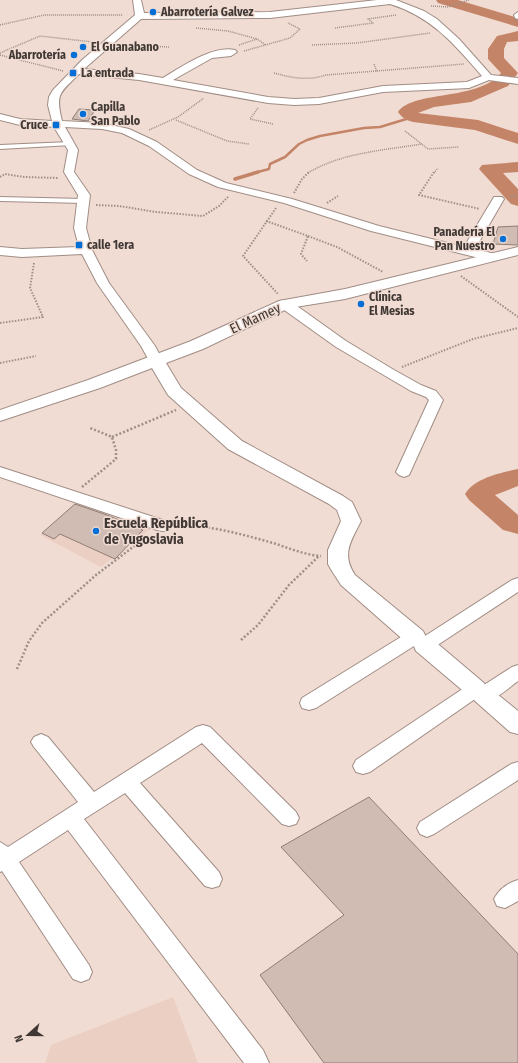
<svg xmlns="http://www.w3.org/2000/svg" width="518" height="1063" font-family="'Fira Sans Condensed',sans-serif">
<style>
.built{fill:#eccfc3}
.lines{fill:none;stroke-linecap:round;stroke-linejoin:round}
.stream-far1{stroke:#c48467;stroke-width:2.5}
.stream{stroke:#c48467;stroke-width:3.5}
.river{fill:#c48467;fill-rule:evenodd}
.building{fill:#d0bcb3;stroke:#8f7d74}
.service-casing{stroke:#a08d85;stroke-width:2}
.minor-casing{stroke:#a08d85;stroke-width:2}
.tertiary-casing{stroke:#a08d85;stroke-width:2}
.path-far2{stroke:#9e8f88;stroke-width:1.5;stroke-dasharray:1 1;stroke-linecap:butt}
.path-far1{stroke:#9e8f88;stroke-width:2;stroke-dasharray:1.5 1.5;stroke-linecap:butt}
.path{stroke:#9e8f88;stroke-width:2.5;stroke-dasharray:2 2;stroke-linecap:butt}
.service{fill:#fff;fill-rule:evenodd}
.minor{fill:#fff;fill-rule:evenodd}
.tertiary{fill:#fff;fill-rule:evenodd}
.poi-dot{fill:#036ed6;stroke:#f1dcd3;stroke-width:1.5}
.labels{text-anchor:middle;stroke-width:3;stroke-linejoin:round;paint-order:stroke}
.far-poi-label{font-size:12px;font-weight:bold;fill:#403834;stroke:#f1dcd3;text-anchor:start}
.street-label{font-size:14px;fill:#403834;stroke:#f1dcd3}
.poi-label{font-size:14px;font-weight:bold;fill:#403834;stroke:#f1dcd3;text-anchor:start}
</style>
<rect width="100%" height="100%" fill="#f1dcd3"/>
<!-- built -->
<g class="built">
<polygon points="78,500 153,527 101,567 40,535"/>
<polygon points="173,997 198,1063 45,1063 51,1045"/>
</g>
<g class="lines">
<!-- stream-far1 -->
<polyline class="stream-far1" points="254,173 269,169 270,164 285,157 299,144 307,140 320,136 364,128 380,127 413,117"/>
<!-- stream -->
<polyline class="stream" points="235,179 258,172"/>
<!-- river -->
<g class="river">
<polygon points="436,0 458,0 518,18 518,27 438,3"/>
<path d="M518,31V41L507,42L504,49V58L518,73L508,86L471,102L434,107L418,113L478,120L518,133V144L475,130L413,122C406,120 402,118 398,112C413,90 479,101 501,73L488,59V49L497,36Z"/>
<polygon points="518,162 518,172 503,173 518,189 518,206 511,204 479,169 482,165"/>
<path d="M518,469V486L495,495L518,515V534L503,530L469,500L465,494C475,478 500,473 518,469Z"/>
</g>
</g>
<!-- building -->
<g class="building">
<polygon points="79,109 95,110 88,121 72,119"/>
<polygon points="518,226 518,245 493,244 498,227"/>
<polygon points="75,504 107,515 143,530 115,559 60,534 54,539 42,533"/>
<polygon points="369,797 518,954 518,1063 324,1063 260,975 344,915 281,847"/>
</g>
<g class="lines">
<defs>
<g id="service">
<polygon points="70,142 73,144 72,145 0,149 0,145"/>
<polygon points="0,197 84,199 87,201 84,203 0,201"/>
</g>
<g id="minor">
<path d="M133,0H141L144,13L270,12L377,0H396L424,11L437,19L459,39L491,75L518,78V84L489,80L469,88L383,92L319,104L294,105L268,103L139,80L79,74C60,93 55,93 62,121L102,123L129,129L157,142L197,170L226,183L292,199L379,226L464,247L494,197H502L504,199L475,249L495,254L497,257L495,260L491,261L371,231L284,203L218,187L189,174L149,146L122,133L102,129L65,127L78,150L74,172L90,195L86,228L92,250L109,283L155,346L163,361L161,364H151L141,346L97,283L82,254L22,257L0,255V247L22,249L79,247L74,228L78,195L64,172L68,150L54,127L20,125L0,120V114L20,119L52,121L48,105L49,97L53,90L82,60L135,15ZM390,4C432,17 454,44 482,76L467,82L383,86L319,98L294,99L268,97L173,80L212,58L231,56L237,52L235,50C213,45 181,67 163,78L139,74L84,69L141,19L270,18Z"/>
<polygon points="518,12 518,19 515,18 514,15"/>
<polygon points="285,300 290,301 346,341 394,370 421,385 436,391 443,400 409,475 404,477 399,475 396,472 429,400 426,397 411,391 336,347 280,307 279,304 280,301"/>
<polygon points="0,467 169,522 171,526 169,530 163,531 157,530 0,477"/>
<path d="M518,578V592L430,650C423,652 419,651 414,646L316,708L309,710L302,708L300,703L302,698L409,632L415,631L425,636L512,580Z"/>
<path d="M518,665V681C507,689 489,707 475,699L370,772L363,774L356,772L353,766L356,760L470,684L476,682L484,685L512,667Z"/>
<polygon points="203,725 210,727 296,812 299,818 296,824 289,826 282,824 202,743 140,783 219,872 222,879 219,886 212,888 205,886 125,793 84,819 263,1050 269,1063 244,1063 68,830 19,862 89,965 92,972 89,979 81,982 73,979 2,871 0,872 0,842 8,847 78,802 34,747 31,742 34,737 41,734 48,737 94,792 196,727"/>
<polygon points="518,762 518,780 434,834 427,837 420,834 417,828 420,822 511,764"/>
<path d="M518,880V901L505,908L497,906L494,899C499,889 508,883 518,880Z"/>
</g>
<path id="tertiary" d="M518,247V255L345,299L289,308L203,349L166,363L181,388L242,441L343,496L352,502L361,521C351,541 341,554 355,575L423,631L426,637L432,639L484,683L486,687L491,689L518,711V734L510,732L475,701L472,697L468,695L416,651L413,644L407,643L341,585L332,571L328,564V550L341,521L337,510L329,504L228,449L168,395L152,368L100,388L0,421V410L88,380L191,341L279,301L345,289Z"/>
</defs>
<!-- service casing -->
<use href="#service" class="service-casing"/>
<!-- minor casing -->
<use href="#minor" class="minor-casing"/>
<!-- tertiary casing -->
<use href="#tertiary" class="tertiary-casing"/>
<!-- path-far2 -->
<g class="path-far2">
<polyline points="431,6 448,7 469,0"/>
<polyline points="0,25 44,15 123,15"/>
<polyline points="196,28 228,31 257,39"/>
<polyline points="335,28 373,23 368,19 396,15"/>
<polyline points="122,45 169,47"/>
<polyline points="239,45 257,39 266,45"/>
<polyline points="312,45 357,43 430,33"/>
<polyline points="244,51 290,38 300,29 288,23"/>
<polyline points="0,53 40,36 93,42"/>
<polyline points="0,55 63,71"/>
<polyline points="374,64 377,72"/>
<path d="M274,73C292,78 308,81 326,75L464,64"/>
<polyline points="258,108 250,119 273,124"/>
<polyline points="176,120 227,141 249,144"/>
<polyline points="149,130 178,117 204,98"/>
<polyline points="405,131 428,149 459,147"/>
<path d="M308,173C340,153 385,150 422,144"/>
<polyline points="434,173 438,168"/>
</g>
<!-- path-far1 -->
<g class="path-far1">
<polyline points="434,172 419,195 480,209"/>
<polyline points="0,177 5,174 24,177 59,178"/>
<polyline points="294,193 302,179 309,172"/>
<polyline points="510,197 518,195"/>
<polyline points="327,203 338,196"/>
<polyline points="96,205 119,206 156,212 203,216 219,206 229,196"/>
<polyline points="276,208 243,256 278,294"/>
<polyline points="266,221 308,236 301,254 307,261"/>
<polyline points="308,236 337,247 383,272"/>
<polyline points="461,276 518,317"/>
<polyline points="0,323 43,317 30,288 34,263"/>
<polyline points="0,363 36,356"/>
<polyline points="402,367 473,339 518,328"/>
</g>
<!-- path -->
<g class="path">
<polyline points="112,437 176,410"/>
<polyline points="82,487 116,459 116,450 112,437 90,428"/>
<path d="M176,525C209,525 241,534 273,543C289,548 305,555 321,556"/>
<polyline points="241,640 258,625 289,585 319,556"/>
<polyline points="17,669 29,641 42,623 96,575 149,535"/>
</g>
<!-- service -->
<use href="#service" class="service"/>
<!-- minor -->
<use href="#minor" class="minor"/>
<!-- tertiary -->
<use href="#tertiary" class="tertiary"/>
</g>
<!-- markers -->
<g class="poi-dot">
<circle cx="153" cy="12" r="4"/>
<circle cx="83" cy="47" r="4"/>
<circle cx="74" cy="55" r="4"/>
<rect x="69" y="69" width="8" height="8" rx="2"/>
<circle cx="83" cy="114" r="4"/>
<rect x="52" y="121" width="8" height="8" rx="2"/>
<circle cx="503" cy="239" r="4"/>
<rect x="75" y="241" width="8" height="8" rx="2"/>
<circle cx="361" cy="304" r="4"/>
<circle cx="96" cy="531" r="4"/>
</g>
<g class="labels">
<!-- far-poi labels -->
<g class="far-poi-label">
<text x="161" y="16">Abarrotería Galvez</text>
<text x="91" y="51">El Guanabano</text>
<text x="66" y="59" text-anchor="end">Abarrotería</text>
<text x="81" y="77">La entrada</text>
<text x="91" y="111">Capilla<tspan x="91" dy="14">San Pablo</tspan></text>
<text x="48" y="129" text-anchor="end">Cruce</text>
<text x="495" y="236" text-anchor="end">Panadería El<tspan x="495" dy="14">Pan Nuestro</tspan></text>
<text x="87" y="249">calle 1era</text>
<text x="369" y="301">Clínica<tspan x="369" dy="14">El Mesias</tspan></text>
</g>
<!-- street labels -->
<g class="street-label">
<text transform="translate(255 318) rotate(-25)" y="5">El Mamey</text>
</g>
<!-- poi labels -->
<g class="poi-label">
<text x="104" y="528">Escuela República<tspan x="104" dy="16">de Yugoslavia</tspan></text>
</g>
</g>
<!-- north arrow -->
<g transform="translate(28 1035) rotate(249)" stroke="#f1dcd3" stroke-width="3" paint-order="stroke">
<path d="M0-3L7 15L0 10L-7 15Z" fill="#403834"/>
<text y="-6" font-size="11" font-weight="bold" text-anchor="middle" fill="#403834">N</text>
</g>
</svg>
